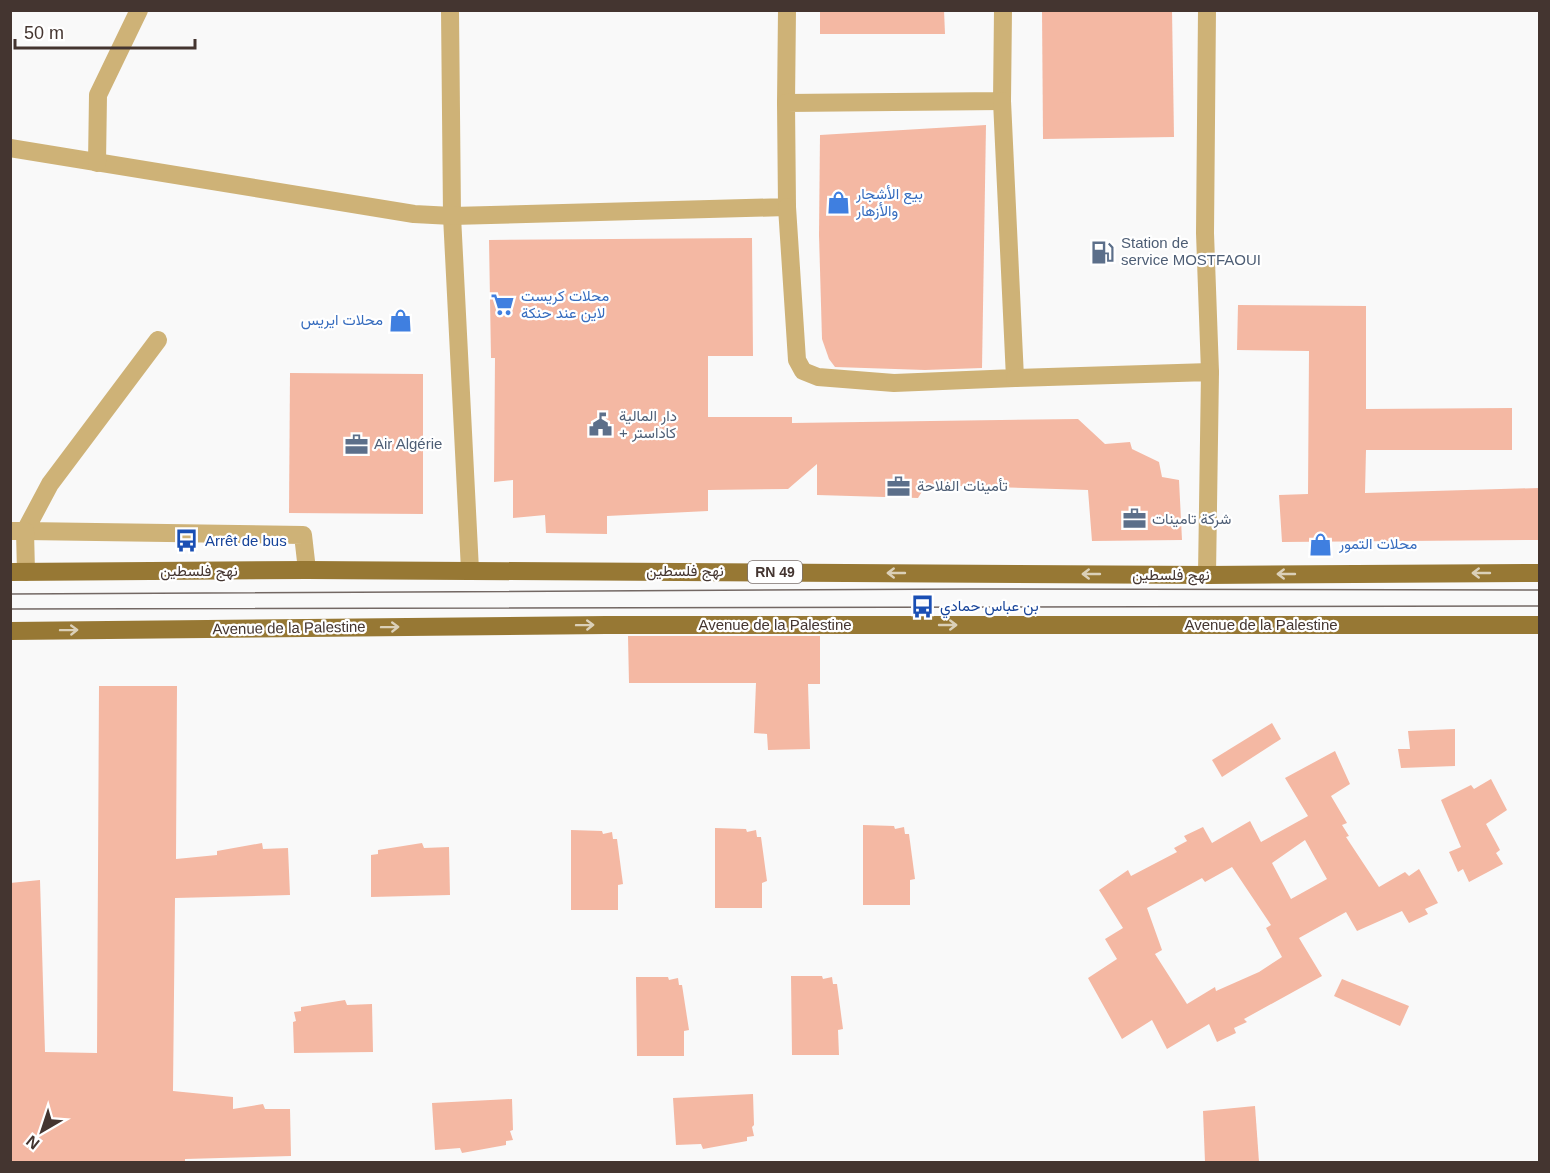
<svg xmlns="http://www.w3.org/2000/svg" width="1550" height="1173" font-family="Helvetica,Vazirmatn,sans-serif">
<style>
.building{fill:#f4b8a3;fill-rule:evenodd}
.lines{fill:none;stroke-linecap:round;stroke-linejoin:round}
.street{stroke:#ceb277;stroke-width:18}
.primary{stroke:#977834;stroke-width:18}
.tram{stroke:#736864;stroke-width:1.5}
.oneway{stroke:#dbd0b8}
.labels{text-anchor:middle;stroke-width:4.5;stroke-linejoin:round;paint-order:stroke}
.shield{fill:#fff;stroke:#7c726e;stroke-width:1.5}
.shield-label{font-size:14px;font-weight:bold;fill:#443530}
.shop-label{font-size:15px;fill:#366cbe;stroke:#fff;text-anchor:start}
.service-label{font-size:15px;fill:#4e5e75;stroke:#fff;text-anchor:start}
.transit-label{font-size:15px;fill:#164399;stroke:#fff;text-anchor:start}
.street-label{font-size:15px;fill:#443530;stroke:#fff}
</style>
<rect width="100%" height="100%" fill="#f9f9f9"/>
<!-- building -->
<g class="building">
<polygon points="820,10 944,10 945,34 820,34"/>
<polygon points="1042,10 1172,10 1174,137 1043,139"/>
<polygon points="986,125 982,368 925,370 835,367 829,359 822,339 819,235 820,135"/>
<polygon points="752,238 753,356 708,356 708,417 792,417 792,423 1078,419 1105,444 1130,442 1132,449 1159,462 1162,477 1179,480 1182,540 1092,541 1088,490 926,485 918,498 817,495 817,464 788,489 708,490 708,511 607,516 607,534 546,533 545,515 513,518 513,480 494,482 495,358 491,358 489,240"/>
<polygon points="1238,305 1366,306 1366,409 1512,408 1512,450 1366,450 1365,493 1539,488 1539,540 1282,542 1279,495 1308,494 1309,351 1237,350"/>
<polygon points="290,373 423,374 423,514 289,513"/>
<polygon points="628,636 820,636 820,684 808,684 810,749 768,750 767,734 754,733 756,683 629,683"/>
<polygon points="99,686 177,686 176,859 217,855 217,851 262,843 263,849 288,848 290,895 175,898 173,1091 233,1097 233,1109 263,1104 265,1109 290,1109 291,1156 185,1159 185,1162 10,1162 10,883 40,880 45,1052 97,1053"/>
<polygon points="1272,723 1281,739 1222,777 1212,760"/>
<polygon points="1455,729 1455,766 1401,768 1398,749 1410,749 1408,731"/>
<path d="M1335,751L1350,784L1331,796L1347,823L1342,825L1349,836L1346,837L1379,887L1405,872L1409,876L1419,869L1438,903L1425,909L1428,914L1409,923L1402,911L1357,931L1346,912L1299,938L1322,976L1244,1019L1247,1022L1234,1028L1236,1033L1217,1042L1209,1024L1167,1049L1152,1020L1122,1039L1088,978L1117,959L1105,939L1123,928L1099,890L1128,870L1131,876L1177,852L1174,848L1187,841L1184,836L1203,827L1212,843L1250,821L1261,842L1308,816L1285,778ZM1305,840L1327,879L1291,899L1272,863ZM1232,867L1271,925L1266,928L1282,957L1259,972L1216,991L1215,987L1187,1004L1155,954L1162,950L1147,908L1202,878L1205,882Z"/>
<polygon points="1491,779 1507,810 1486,824 1500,850 1496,853 1503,864 1469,882 1463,869 1458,872 1449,852 1461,847 1441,800 1471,785 1474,789"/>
<polygon points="863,825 894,826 895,829 904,827 905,834 909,834 915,879 910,880 910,905 863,905"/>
<polygon points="715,828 746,829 747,832 756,830 757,837 761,837 767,881 762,883 762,908 715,908"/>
<polygon points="571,830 602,831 603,834 612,832 613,839 617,839 623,884 618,885 618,910 571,910"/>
<polygon points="422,843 424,848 449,847 450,895 371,897 371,855 378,854 378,850"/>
<polygon points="791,976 822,976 823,979 832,977 833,984 837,984 843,1029 838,1030 839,1055 792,1055"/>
<polygon points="636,977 668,977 669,980 678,978 679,985 682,985 689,1030 684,1031 684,1056 637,1056"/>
<polygon points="1342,979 1409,1006 1400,1026 1334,996"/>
<polygon points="345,1000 347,1005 372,1004 373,1052 294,1053 293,1022 296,1021 294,1012 301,1011 301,1007"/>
<polygon points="753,1094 754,1125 752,1127 754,1136 747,1137 747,1141 703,1149 701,1144 676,1145 673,1098"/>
<polygon points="512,1099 513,1130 510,1131 513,1140 506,1141 506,1145 462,1153 460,1148 435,1150 432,1103"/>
<polygon points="1255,1106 1259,1162 1205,1162 1203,1111"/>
</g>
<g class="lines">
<!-- street -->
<g class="street">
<polyline points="450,10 452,216 470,570"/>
<polyline points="1207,10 1205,233 1210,372"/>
<polyline points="786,103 787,10"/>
<polyline points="10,148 414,214 452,216 787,207 786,103 1002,101 1003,10"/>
<polyline points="97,163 98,95 139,10"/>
<polyline points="787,207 797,360 803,371 818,377 894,383 1015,378 1002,101"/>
<polyline points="158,340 50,484 25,531 303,535 307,570"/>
<polyline points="1015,378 1210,372 1207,575"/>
<polyline points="10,531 25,531 26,572"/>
</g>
<!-- primary -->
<g class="primary">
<polyline points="10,572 307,570 1207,575 1540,573"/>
<polyline points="10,631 606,625 1540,625"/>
</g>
<!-- tram -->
<g class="tram">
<polyline points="10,594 970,589 1540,590"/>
<polyline points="10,609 1540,606"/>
</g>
</g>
<!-- one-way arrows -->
<defs><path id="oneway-shaft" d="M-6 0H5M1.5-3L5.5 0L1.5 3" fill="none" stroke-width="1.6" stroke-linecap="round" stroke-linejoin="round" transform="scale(1.5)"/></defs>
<g class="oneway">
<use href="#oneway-shaft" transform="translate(896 573) rotate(-180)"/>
<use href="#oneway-shaft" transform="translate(1481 573) rotate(180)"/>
<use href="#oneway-shaft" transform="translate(1091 574) rotate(-180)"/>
<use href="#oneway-shaft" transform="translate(1286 574) rotate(180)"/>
<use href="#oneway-shaft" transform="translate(585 625) rotate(-1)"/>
<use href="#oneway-shaft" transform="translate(948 625)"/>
<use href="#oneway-shaft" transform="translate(390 627) rotate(-1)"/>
<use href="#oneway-shaft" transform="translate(69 630) rotate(-1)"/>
</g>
<!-- icons -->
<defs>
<symbol id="shop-bare" viewBox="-9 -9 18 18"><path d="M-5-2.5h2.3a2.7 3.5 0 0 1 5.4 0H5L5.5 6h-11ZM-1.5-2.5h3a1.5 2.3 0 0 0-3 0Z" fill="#3f7fe0" stroke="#fff" stroke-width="2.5" paint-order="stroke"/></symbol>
<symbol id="fuel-bare" viewBox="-9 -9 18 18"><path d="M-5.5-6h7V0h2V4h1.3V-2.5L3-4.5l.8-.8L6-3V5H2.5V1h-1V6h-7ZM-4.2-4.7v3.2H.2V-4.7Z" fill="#5c6f8a" stroke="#fff" stroke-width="2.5" paint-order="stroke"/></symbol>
<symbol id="supermarket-bare" viewBox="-9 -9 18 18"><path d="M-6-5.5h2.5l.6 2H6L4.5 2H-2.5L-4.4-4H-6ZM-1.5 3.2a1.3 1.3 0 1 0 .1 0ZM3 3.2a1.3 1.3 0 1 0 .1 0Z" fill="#3f7fe0" stroke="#fff" stroke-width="2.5" paint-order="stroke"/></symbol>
<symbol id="civic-bare" viewBox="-9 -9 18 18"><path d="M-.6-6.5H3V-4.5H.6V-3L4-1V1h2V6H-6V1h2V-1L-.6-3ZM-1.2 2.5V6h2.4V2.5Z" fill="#5c6f8a" stroke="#fff" stroke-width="2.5" paint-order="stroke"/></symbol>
<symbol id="office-bare" viewBox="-9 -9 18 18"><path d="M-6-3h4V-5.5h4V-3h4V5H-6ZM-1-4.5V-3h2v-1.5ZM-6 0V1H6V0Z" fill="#5c6f8a" stroke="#fff" stroke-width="2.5" paint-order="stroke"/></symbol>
<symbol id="bus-bare" viewBox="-9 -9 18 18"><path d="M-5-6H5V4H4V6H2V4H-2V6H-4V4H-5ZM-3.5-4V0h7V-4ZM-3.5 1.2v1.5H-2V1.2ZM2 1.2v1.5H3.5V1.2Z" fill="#1a4fb4" stroke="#fff" stroke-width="2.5" paint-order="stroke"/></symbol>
</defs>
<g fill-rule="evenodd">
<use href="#shop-bare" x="822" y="186" width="33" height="33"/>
<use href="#fuel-bare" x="1086" y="236" width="33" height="33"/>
<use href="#supermarket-bare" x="486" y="288" width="33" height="33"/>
<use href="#shop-bare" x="384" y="304" width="33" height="33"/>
<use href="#civic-bare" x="584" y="408" width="33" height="33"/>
<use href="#office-bare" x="340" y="428" width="33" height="33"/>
<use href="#office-bare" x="882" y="470" width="33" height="33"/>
<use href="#office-bare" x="1118" y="502" width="33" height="33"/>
<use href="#bus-bare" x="170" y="524" width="33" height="33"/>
<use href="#shop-bare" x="1304" y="528" width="33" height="33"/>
<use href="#bus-bare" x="906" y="590" width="33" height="33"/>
</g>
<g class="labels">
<!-- shield labels -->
<rect class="shield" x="748" y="561" width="54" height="22" rx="4.5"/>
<g class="shield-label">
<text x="775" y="577">RN 49</text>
</g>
<!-- shop labels -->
<g class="shop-label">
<text x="856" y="199">بيع الأشجار<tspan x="856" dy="17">والأزهار</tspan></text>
<text x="521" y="301">محلات كريست<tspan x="521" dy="17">لاين عند حنكة</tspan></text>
<text x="383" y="325" text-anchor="end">محلات ايريس</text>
<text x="1339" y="549">محلات التمور</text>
</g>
<!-- service labels -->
<g class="service-label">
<text x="1121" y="248">Station de<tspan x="1121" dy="17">service MOSTFAOUI</tspan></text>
<text x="619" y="421">دار المالية<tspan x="619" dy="17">+ كاداستر</tspan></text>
<text x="374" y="449">Air Algérie</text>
<text x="917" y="491">تأمينات الفلاحة</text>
<text x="1152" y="524">شركة تامينات</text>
</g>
<!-- transit labels -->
<g class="transit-label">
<text x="205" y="546">Arrêt de bus</text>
<text x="940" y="611">بن عباس حمادي</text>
</g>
<!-- street labels -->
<g class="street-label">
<text x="199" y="576">نهج فلسطين</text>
<text x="685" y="576">نهج فلسطين</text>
<text x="1171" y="580">نهج فلسطين</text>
<text x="775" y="630">Avenue de la Palestine</text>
<text x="1261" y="630">Avenue de la Palestine</text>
<text transform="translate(289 628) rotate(-1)" y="5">Avenue de la Palestine</text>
</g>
</g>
<!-- border -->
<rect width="1550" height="1173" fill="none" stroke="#443530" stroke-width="24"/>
<!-- north arrow -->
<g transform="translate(42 1131) rotate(219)" stroke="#ffffff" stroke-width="4.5" paint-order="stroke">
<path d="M0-4.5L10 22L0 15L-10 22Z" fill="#443530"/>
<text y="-9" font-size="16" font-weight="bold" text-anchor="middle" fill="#443530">N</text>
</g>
<!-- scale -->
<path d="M15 39v9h180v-9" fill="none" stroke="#443530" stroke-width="3"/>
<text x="24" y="39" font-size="18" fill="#443530" stroke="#ffffff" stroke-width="4.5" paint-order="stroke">50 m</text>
</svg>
